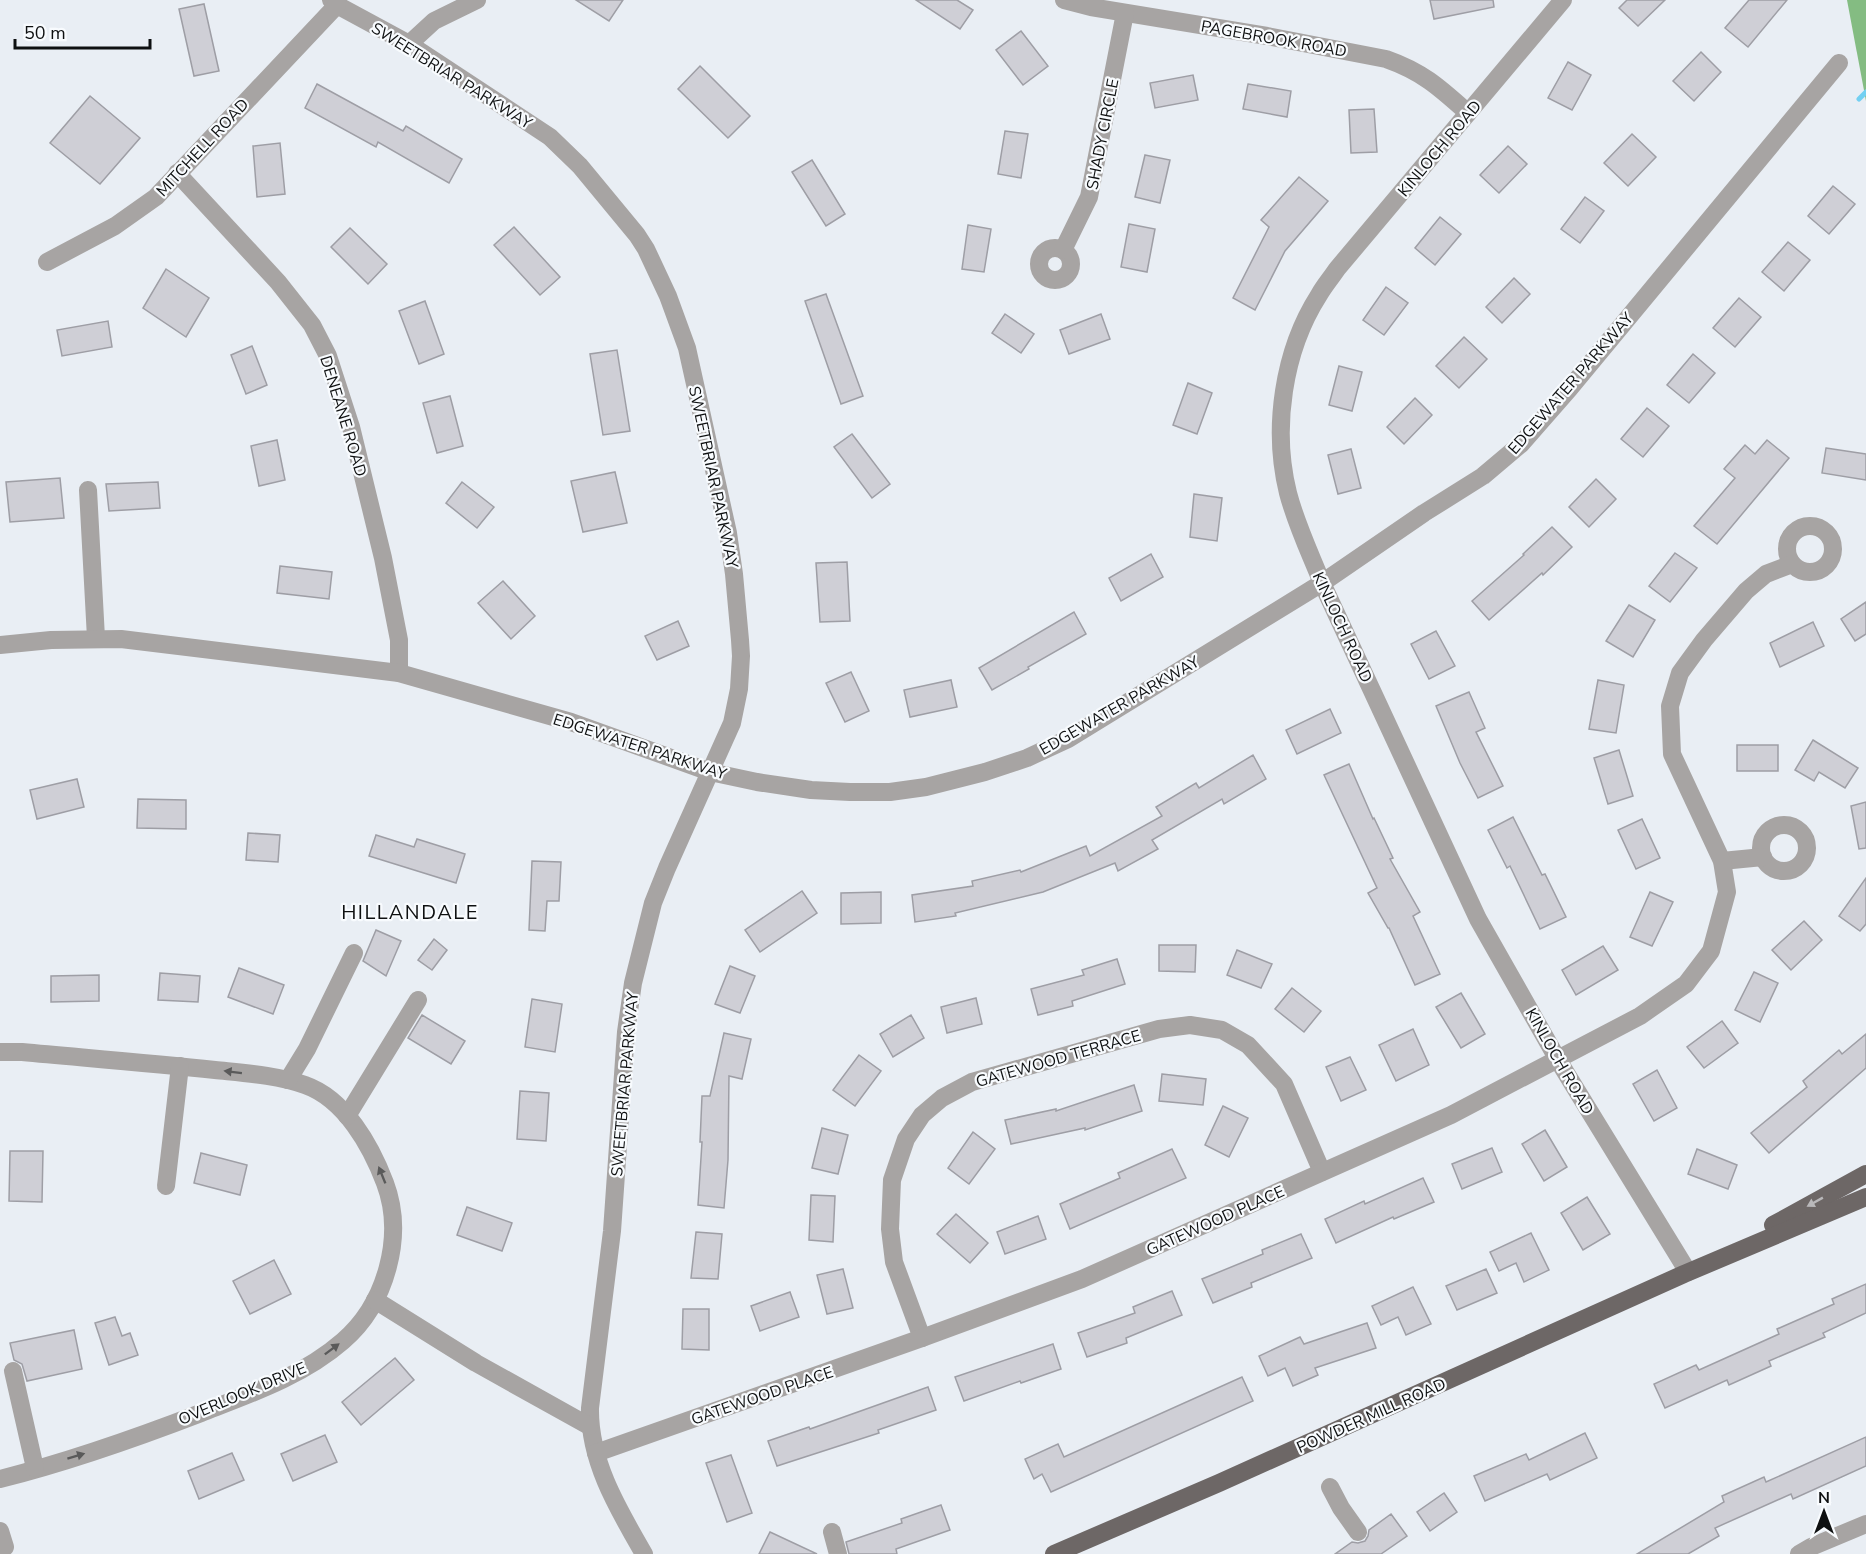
<svg xmlns="http://www.w3.org/2000/svg" width="1866" height="1554" font-family="'Nunito Sans',sans-serif">
<style>
.forest{fill:#84bc82}
.lines{fill:none;stroke-linecap:round;stroke-linejoin:round}
.stream{stroke:#73d0f2;stroke-width:5}
.building{fill:#cfcfd6;stroke:#9e9ea5;stroke-width:1.5}
.minor{stroke:#a7a4a3;stroke-width:18}
.major{stroke:#6d6766;stroke-width:18}
.oneway{fill:#5a5a5a}
.oneway2{fill:#b9b8ba}
.labels{text-anchor:middle;stroke-width:4.5;stroke-linejoin:round;paint-order:stroke}
.street-label{font-size:16px;fill:#0e1011;stroke:#f8fbfe}
.quarter-label{font-size:20px;letter-spacing:1.5px;fill:#0e1011;stroke:#f8fbfe}
</style>
<rect width="100%" height="100%" fill="#e9eef4"/>
<!-- forest -->
<polygon class="forest" points="1847,0 1866,0 1866,101"/>
<g class="lines">
<!-- stream -->
<polyline class="stream" points="1859,99 1866,92"/>
</g>
<!-- building -->
<g class="building">
<polygon points="576,0 623,0 609,21"/>
<polygon points="916,0 957,0 973,10 960,29"/>
<polygon points="1430,0 1493,0 1494,7 1434,19"/>
<polygon points="1627,0 1665,0 1638,26 1619,8"/>
<polygon points="1749,0 1787,0 1748,47 1725,28"/>
<polygon points="204,4 219,71 194,76 179,9"/>
<polygon points="1021,31 1048,66 1023,85 996,50"/>
<polygon points="1701,52 1721,72 1694,101 1673,81"/>
<polygon points="1568,62 1591,75 1572,110 1548,98"/>
<polygon points="700,66 750,116 728,138 678,89"/>
<polygon points="1193,75 1198,100 1155,108 1150,83"/>
<polygon points="317,84 403,131 406,126 462,159 449,183 378,142 376,147 305,108"/>
<polygon points="1248,84 1291,91 1287,117 1243,109"/>
<polygon points="90,96 140,138 100,184 50,143"/>
<polygon points="1374,109 1377,152 1351,153 1349,110"/>
<polygon points="1005,131 1028,134 1021,178 998,174"/>
<polygon points="1632,134 1656,157 1628,186 1604,163"/>
<polygon points="280,143 285,194 257,197 253,146"/>
<polygon points="1508,146 1527,164 1499,193 1480,175"/>
<polygon points="1145,155 1170,160 1160,203 1135,197"/>
<polygon points="812,160 845,214 826,226 792,172"/>
<polygon points="1299,177 1328,201 1285,251 1255,310 1233,298 1269,227 1261,220"/>
<polygon points="1833,186 1855,204 1829,234 1808,216"/>
<polygon points="1585,197 1604,211 1580,243 1561,229"/>
<polygon points="1440,217 1461,234 1435,265 1415,248"/>
<polygon points="1129,224 1155,229 1147,272 1121,267"/>
<polygon points="968,225 991,229 984,272 962,269"/>
<polygon points="514,227 560,277 540,295 494,245"/>
<polygon points="350,228 387,264 368,284 331,247"/>
<polygon points="1788,242 1810,260 1784,291 1762,272"/>
<polygon points="166,269 209,298 186,337 143,308"/>
<polygon points="1514,278 1530,294 1502,323 1486,307"/>
<polygon points="1386,287 1408,303 1384,335 1363,320"/>
<polygon points="826,294 863,396 841,404 805,301"/>
<polygon points="1739,298 1761,317 1735,347 1713,328"/>
<polygon points="425,301 444,354 419,364 399,311"/>
<polygon points="1005,314 1034,334 1021,353 992,333"/>
<polygon points="1101,314 1110,339 1069,354 1060,330"/>
<polygon points="108,321 112,347 62,356 57,330"/>
<polygon points="1464,337 1487,359 1459,388 1436,366"/>
<polygon points="252,346 267,385 246,394 231,355"/>
<polygon points="617,350 630,431 603,435 590,354"/>
<polygon points="1693,354 1715,373 1689,403 1667,385"/>
<polygon points="1339,366 1362,372 1352,411 1329,405"/>
<polygon points="1188,383 1212,393 1197,434 1173,425"/>
<polygon points="450,396 463,446 437,453 423,403"/>
<polygon points="1415,398 1432,415 1404,444 1387,427"/>
<polygon points="1647,408 1669,426 1643,457 1621,439"/>
<polygon points="852,434 890,484 872,498 834,447"/>
<polygon points="277,440 285,480 259,486 251,446"/>
<polygon points="1767,440 1789,458 1717,544 1694,526 1735,478 1724,469 1745,445 1755,454"/>
<polygon points="1826,448 1866,454 1866,480 1822,473"/>
<polygon points="1351,449 1361,488 1338,494 1328,455"/>
<polygon points="615,472 627,523 583,532 571,481"/>
<polygon points="60,478 64,518 10,522 6,482"/>
<polygon points="1596,479 1616,499 1589,527 1569,507"/>
<polygon points="158,482 160,508 109,511 106,484"/>
<polygon points="462,482 494,507 477,528 446,503"/>
<polygon points="1194,494 1222,498 1217,541 1190,537"/>
<polygon points="1552,527 1572,547 1543,575 1542,573 1489,620 1472,601 1524,555 1523,554"/>
<polygon points="1675,553 1697,568 1670,602 1649,586"/>
<polygon points="1151,554 1163,577 1121,601 1109,578"/>
<polygon points="847,562 850,621 820,622 816,563"/>
<polygon points="280,566 332,572 329,599 277,593"/>
<polygon points="503,581 535,616 511,639 478,603"/>
<polygon points="1866,602 1866,634 1855,641 1841,619"/>
<polygon points="1629,605 1655,620 1633,657 1606,641"/>
<polygon points="1074,612 1086,634 1028,667 1029,669 992,690 979,668"/>
<polygon points="678,621 689,646 657,660 645,636"/>
<polygon points="1813,622 1824,646 1780,667 1770,643"/>
<polygon points="1436,631 1455,666 1429,679 1411,644"/>
<polygon points="851,672 869,711 845,722 826,683"/>
<polygon points="951,680 957,707 910,717 904,690"/>
<polygon points="1598,680 1624,685 1616,733 1589,729"/>
<polygon points="1469,692 1485,728 1476,732 1503,786 1478,798 1460,763 1436,706"/>
<polygon points="1330,709 1341,733 1297,754 1286,730"/>
<polygon points="1813,740 1858,768 1845,788 1819,772 1814,781 1795,770"/>
<rect x="1737" y="745" width="41" height="26"/>
<polygon points="1619,750 1633,796 1608,804 1594,758"/>
<polygon points="1253,755 1266,779 1224,804 1222,799 1152,840 1158,849 1118,871 1115,863 1043,892 955,913 956,916 915,922 912,895 973,886 972,881 1020,870 1021,872 1086,846 1090,856 1162,816 1156,807 1196,783 1199,788"/>
<polygon points="1349,764 1373,819 1374,818 1393,858 1390,859 1420,912 1413,916 1440,974 1415,985 1389,928 1388,928 1368,893 1377,888 1324,775"/>
<polygon points="77,779 84,807 37,819 30,790"/>
<polygon points="138,799 186,800 186,829 137,828"/>
<polygon points="1866,802 1866,848 1859,849 1851,806"/>
<polygon points="1513,817 1542,875 1545,874 1566,917 1540,929 1510,866 1507,868 1488,830"/>
<polygon points="1642,819 1660,858 1636,869 1618,830"/>
<polygon points="248,833 280,835 278,862 246,860"/>
<polygon points="376,835 414,847 417,839 465,854 456,883 369,856"/>
<polygon points="532,861 561,862 559,901 547,901 545,931 529,930"/>
<polygon points="1866,878 1866,924 1860,931 1839,916"/>
<polygon points="802,891 817,913 760,952 745,930"/>
<polygon points="881,892 881,923 841,924 841,893"/>
<polygon points="1650,892 1673,902 1652,946 1630,937"/>
<polygon points="1804,921 1822,940 1791,970 1772,950"/>
<polygon points="376,930 401,941 386,976 363,961"/>
<polygon points="434,939 447,950 432,970 418,960"/>
<polygon points="1159,945 1196,945 1195,972 1159,971"/>
<polygon points="1603,946 1618,970 1576,995 1562,970"/>
<polygon points="1237,950 1272,964 1261,988 1227,975"/>
<polygon points="1117,959 1125,984 1072,1001 1073,1006 1038,1015 1031,989 1084,975 1082,970"/>
<polygon points="730,966 755,976 740,1013 715,1004"/>
<polygon points="239,968 284,985 273,1014 228,997"/>
<polygon points="1754,972 1778,983 1760,1022 1735,1010"/>
<polygon points="160,973 200,976 198,1002 158,1000"/>
<polygon points="99,975 99,1001 51,1002 51,976"/>
<polygon points="1292,988 1321,1011 1304,1032 1275,1009"/>
<polygon points="1461,993 1485,1034 1461,1048 1436,1007"/>
<polygon points="976,998 982,1024 947,1033 941,1007"/>
<polygon points="532,999 562,1004 555,1052 525,1047"/>
<polygon points="422,1015 465,1041 451,1064 408,1038"/>
<polygon points="911,1015 924,1038 893,1057 880,1034"/>
<polygon points="1722,1021 1738,1043 1704,1068 1687,1047"/>
<polygon points="1413,1029 1429,1065 1396,1081 1379,1045"/>
<polygon points="724,1033 751,1039 742,1079 729,1076 728,1160 724,1208 698,1205 702,1142 700,1142 702,1096 710,1096"/>
<polygon points="1866,1034 1866,1068 1769,1153 1751,1133 1807,1087 1803,1081 1839,1050 1842,1054"/>
<polygon points="859,1055 881,1071 855,1106 833,1090"/>
<polygon points="1350,1057 1366,1090 1341,1101 1326,1067"/>
<polygon points="1657,1070 1677,1108 1654,1121 1633,1084"/>
<polygon points="1162,1074 1206,1079 1203,1105 1159,1101"/>
<polygon points="1134,1085 1142,1111 1085,1130 1085,1128 1011,1144 1005,1120 1056,1109 1056,1111"/>
<polygon points="520,1091 549,1093 546,1141 517,1139"/>
<polygon points="1223,1106 1248,1118 1229,1157 1205,1145"/>
<polygon points="822,1128 848,1135 838,1174 812,1168"/>
<polygon points="1545,1130 1567,1167 1544,1181 1522,1144"/>
<polygon points="973,1132 995,1149 969,1184 948,1168"/>
<polygon points="1492,1148 1502,1172 1462,1189 1452,1164"/>
<polygon points="1172,1149 1186,1178 1070,1229 1060,1204 1120,1178 1118,1173"/>
<polygon points="1697,1149 1737,1165 1728,1189 1688,1174"/>
<polygon points="10,1151 43,1151 42,1202 9,1201"/>
<polygon points="201,1153 247,1165 240,1195 194,1183"/>
<polygon points="1423,1178 1434,1202 1394,1219 1393,1217 1336,1243 1325,1219 1364,1201 1365,1204"/>
<polygon points="811,1195 835,1196 833,1242 809,1240"/>
<polygon points="1587,1197 1610,1234 1583,1250 1561,1213"/>
<polygon points="467,1207 512,1223 502,1251 457,1235"/>
<polygon points="956,1214 988,1243 970,1263 937,1234"/>
<polygon points="1038,1216 1046,1239 1005,1254 997,1232"/>
<polygon points="696,1232 722,1234 718,1279 691,1278"/>
<polygon points="1531,1233 1549,1270 1524,1282 1516,1263 1499,1271 1490,1252"/>
<polygon points="1301,1234 1312,1258 1251,1283 1252,1287 1213,1303 1202,1279 1263,1254 1262,1250"/>
<polygon points="274,1260 291,1294 250,1314 233,1281"/>
<polygon points="843,1269 853,1308 827,1314 817,1275"/>
<polygon points="1486,1269 1497,1293 1457,1310 1446,1286"/>
<polygon points="1866,1284 1866,1313 1823,1333 1825,1337 1769,1361 1771,1366 1729,1385 1727,1380 1665,1408 1654,1384 1696,1365 1699,1370 1779,1334 1777,1329 1834,1304 1832,1299"/>
<polygon points="1413,1287 1431,1324 1406,1335 1398,1317 1381,1325 1372,1306"/>
<polygon points="1172,1291 1182,1315 1126,1338 1127,1343 1087,1357 1078,1333 1135,1313 1133,1307"/>
<polygon points="790,1292 799,1317 760,1331 751,1306"/>
<polygon points="683,1309 709,1309 709,1350 682,1349"/>
<polygon points="115,1317 122,1336 130,1333 138,1355 109,1365 95,1323"/>
<polygon points="1367,1323 1376,1348 1315,1368 1318,1375 1293,1386 1285,1368 1268,1376 1259,1356 1300,1337 1304,1344"/>
<polygon points="74,1330 82,1369 27,1381 22,1364 14,1360 10,1343"/>
<polygon points="1053,1344 1061,1369 1021,1383 1020,1381 964,1401 955,1377"/>
<polygon points="395,1358 414,1380 361,1425 342,1402"/>
<polygon points="1242,1377 1253,1401 1051,1492 1042,1474 1034,1479 1025,1459 1058,1444 1064,1457"/>
<polygon points="928,1387 936,1410 878,1430 879,1433 777,1466 768,1441 809,1427 810,1429"/>
<polygon points="1585,1433 1597,1458 1550,1480 1547,1474 1485,1501 1474,1476 1526,1454 1529,1460"/>
<polygon points="325,1435 337,1462 293,1481 281,1454"/>
<polygon points="1866,1437 1866,1466 1793,1499 1791,1494 1715,1528 1719,1536 1688,1554 1637,1554 1724,1502 1722,1496 1764,1477 1766,1482"/>
<polygon points="232,1453 244,1480 199,1499 188,1471"/>
<polygon points="731,1455 752,1513 727,1522 706,1463"/>
<polygon points="1444,1493 1457,1512 1430,1531 1417,1512"/>
<polygon points="941,1505 950,1530 896,1549 897,1554 849,1554 846,1542 902,1523 901,1519"/>
<polygon points="1391,1514 1407,1536 1381,1554 1335,1554 1352,1542 1358,1543 1365,1541 1368,1536 1369,1530"/>
<polygon points="770,1532 817,1554 759,1554"/>
</g>
<g class="lines">
<!-- minor -->
<g class="minor">
<path d="M331,0L337,5L409,44L550,137L580,166L637,235L646,249L668,296L687,348L728,533L734,574L740,640L741,656L739,689L732,723L667,868L653,903L633,983L626,1032L612,1231L590,1408C589,1461 618,1509 644,1554"/>
<path d="M1064,0L1091,7L1267,36L1386,59C1423,72 1440,88 1468,113"/>
<path d="M1563,0L1337,269C1331,278 1324,286 1319,295C1283,351 1272,429 1288,493C1296,524 1310,553 1322,583L1478,919L1558,1060L1688,1272"/>
<polyline points="409,44 434,21 477,0"/>
<polyline points="177,173 278,282 312,325 328,356 351,427 383,558 399,640 399,673"/>
<circle cx="1055" cy="264" r="16"/>
<polyline points="1063,250 1089,197 1125,13"/>
<polyline points="47,262 115,226 156,197 337,5"/>
<polyline points="88,490 96,638"/>
<circle cx="1810" cy="549" r="23"/>
<polyline points="0,645 51,640 121,639 399,673 571,722 710,772 757,782 811,790 850,792 890,792 926,787 985,772 1027,758 1068,739 1322,583 1424,513 1483,476 1521,444 1570,388 1839,63"/>
<circle cx="1784" cy="848" r="23"/>
<polyline points="1722,861 1763,857"/>
<path d="M0,1052H22C87,1058 151,1063 215,1070C244,1073 277,1075 305,1085C345,1099 371,1146 385,1183C405,1236 386,1304 343,1341C303,1376 250,1394 201,1413C136,1438 68,1462 0,1479"/>
<polyline points="288,1080 307,1049 354,953"/>
<polyline points="347,1116 418,1000"/>
<polyline points="166,1186 180,1066"/>
<polyline points="375,1300 476,1363 589,1426"/>
<polyline points="922,1338 894,1262 890,1229 892,1180 906,1139 922,1115 942,1098 972,1082 1159,1029 1190,1025 1222,1030 1248,1045 1284,1084 1322,1172"/>
<polyline points="13,1371 35,1468"/>
<polyline points="596,1453 922,1338 1082,1279 1451,1115 1640,1016 1686,984 1711,951 1727,892 1722,861 1672,754 1670,706 1680,673 1704,640 1746,591 1766,574 1792,564"/>
<polyline points="1330,1487 1341,1508 1358,1532"/>
<polyline points="0,1531 5,1547"/>
<polyline points="832,1532 838,1554"/>
<polyline points="1799,1554 1811,1547 1866,1524"/>
</g>
<!-- major -->
<g class="major">
<polyline points="1773,1225 1866,1174"/>
<polyline points="1054,1554 1219,1483 1684,1274 1866,1197"/>
</g>
</g>
<!-- one-way arrows -->
<defs><path id="oneway-solid" d="M-6-.8H1V-3.2L6.5 0L1 3.2V.8H-6Z" transform="scale(1.5)"/></defs>
<g class="oneway">
<use href="#oneway-solid" transform="translate(233 1072) rotate(-173)"/>
<use href="#oneway-solid" transform="translate(382 1175) rotate(-112)"/>
<use href="#oneway-solid" transform="translate(332 1349) rotate(-37)"/>
<use href="#oneway-solid" transform="translate(76 1456) rotate(-17)"/>
</g>
<use class="oneway2" href="#oneway-solid" transform="translate(1815 1202) rotate(151)"/>
<g class="labels">
<!-- street labels -->
<g class="street-label">
<text transform="translate(1274 38) rotate(10)" y="6">PAGEBROOK ROAD</text>
<text transform="translate(452 75) rotate(32)" y="6">SWEETBRIAR PARKWAY</text>
<text transform="translate(1102 134) rotate(-79)" y="6">SHADY CIRCLE</text>
<text transform="translate(202 147) rotate(-47)" y="6">MITCHELL ROAD</text>
<text transform="translate(1439 148) rotate(-50)" y="6">KINLOCH ROAD</text>
<text transform="translate(1570 383) rotate(-49)" y="6">EDGEWATER PARKWAY</text>
<text transform="translate(344 416) rotate(73)" y="6">DENEANE ROAD</text>
<text transform="translate(714 477) rotate(78)" y="6">SWEETBRIAR PARKWAY</text>
<text transform="translate(1343 627) rotate(65)" y="6">KINLOCH ROAD</text>
<text transform="translate(1119 705) rotate(-30)" y="6">EDGEWATER PARKWAY</text>
<text transform="translate(640 746) rotate(18)" y="6">EDGEWATER PARKWAY</text>
<text transform="translate(1058 1058) rotate(-16)" y="6">GATEWOOD TERRACE</text>
<text transform="translate(1560 1061) rotate(60)" y="6">KINLOCH ROAD</text>
<text transform="translate(624 1084) rotate(-85)" y="6">SWEETBRIAR PARKWAY</text>
<text transform="translate(1215 1220) rotate(-24)" y="6">GATEWOOD PLACE</text>
<text transform="translate(242 1393) rotate(-23)" y="6">OVERLOOK DRIVE</text>
<text transform="translate(762 1395) rotate(-19)" y="6">GATEWOOD PLACE</text>
<text transform="translate(1371 1415) rotate(-24)" y="6">POWDER MILL ROAD</text>
</g>
<!-- quarter labels -->
<g class="quarter-label">
<text x="410" y="919">HILLANDALE</text>
</g>
</g>
<!-- north arrow -->
<g transform="translate(1824 1512)" stroke="#f8fbfe" stroke-width="4.5" paint-order="stroke">
<path d="M0-4.5L10 22L0 15L-10 22Z" fill="#0e1011"/>
<text y="-9" font-size="16" font-weight="bold" text-anchor="middle" fill="#0e1011">N</text>
</g>
<!-- scale -->
<path d="M15 39v9h135v-9" fill="none" stroke="#0e1011" stroke-width="3"/>
<text x="24" y="39" font-size="18" fill="#0e1011" stroke="#f8fbfe" stroke-width="4.5" paint-order="stroke">50 m</text>
</svg>
